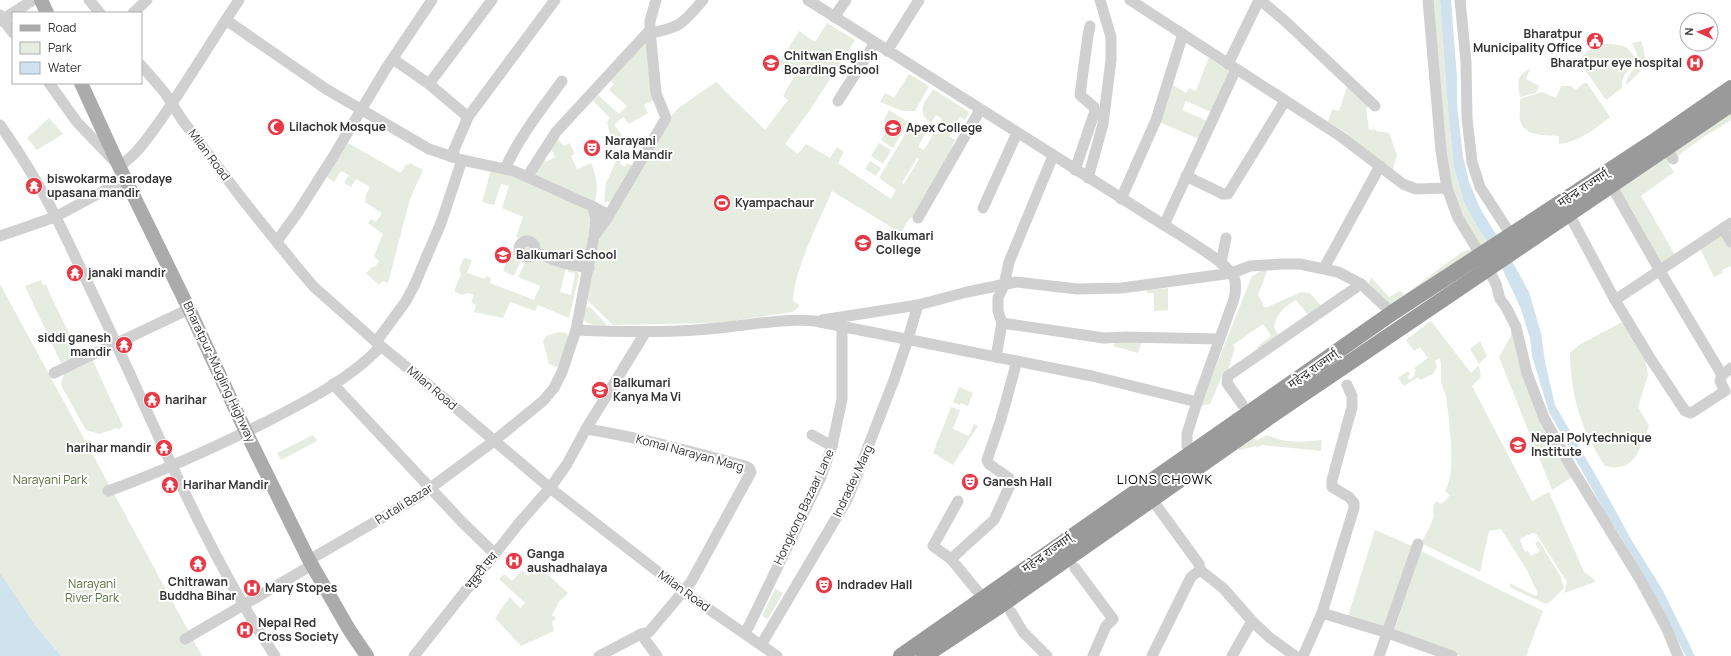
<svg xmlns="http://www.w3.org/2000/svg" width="1731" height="656" font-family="Manrope,'Noto Sans Devanagari',sans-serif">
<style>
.green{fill:#e6ecdf;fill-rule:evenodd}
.water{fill:#cfe2ee}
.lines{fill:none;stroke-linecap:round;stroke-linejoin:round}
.minor{stroke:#d0d0d0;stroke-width:11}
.major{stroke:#ababab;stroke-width:14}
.highway{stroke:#9a9a9a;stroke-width:16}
.labels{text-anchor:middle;stroke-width:4;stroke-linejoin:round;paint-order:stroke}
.poi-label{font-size:12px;font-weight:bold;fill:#333;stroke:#fff;text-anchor:start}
.street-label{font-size:12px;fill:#333;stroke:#fff}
.park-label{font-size:12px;fill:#56703f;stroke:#fff}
.neighbourhood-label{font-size:13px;letter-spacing:1px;fill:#000;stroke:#fff}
</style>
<rect width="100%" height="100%" fill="#fff"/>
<!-- green -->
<g class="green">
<polygon points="1431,0 1440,0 1448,110 1454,167 1464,202 1475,223 1493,251 1484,252 1456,205 1444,149"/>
<path d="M827,23L855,40L810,110L785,144L798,154L806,144L830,158L837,147L844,152L838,163L891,199L896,190L879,178L912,123L926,132L918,147L924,150L942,119L936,115L931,123C915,112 925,102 933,89L969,112L965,120L960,117L949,136L955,140L952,146L955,149L916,216L909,219L901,233L832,191C819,221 794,270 793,301L800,305L793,312L717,323L613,325L588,301L587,296L598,237L664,126L677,109L716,82L765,130L788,100L783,96L807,54L794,74L779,63L799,31L815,42ZM917,158L919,159L904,184L902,183Z"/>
<polygon points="649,38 654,100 644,105 648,113 629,124 623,117 614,125 622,135 618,145 616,146 609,131 607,122 610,118 592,100 598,95 619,114 627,106 609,90 614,84 611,81"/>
<path d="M1641,41C1649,62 1643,71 1626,85C1627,66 1648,72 1632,43Z"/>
<path d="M1604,44C1617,44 1629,44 1634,58C1631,69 1620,76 1622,88L1606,100L1581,64C1579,53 1595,47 1604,44Z"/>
<polygon points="1209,57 1229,71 1211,112 1186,101 1182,110 1207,121 1199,139 1157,121 1172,81 1174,83 1173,85 1186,93 1189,88 1196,91"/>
<path d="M1529,69H1530L1526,79L1539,86L1536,93L1520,97C1518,82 1515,78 1529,69Z"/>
<polygon points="909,74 929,86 915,111 903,111 880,102 885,93 894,98"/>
<path d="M1584,83H1587L1610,117C1594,130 1580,141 1559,144V136C1548,135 1527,137 1521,123C1518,116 1521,107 1520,99L1542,92L1556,98L1561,86H1571L1575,90Z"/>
<polygon points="1347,87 1368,106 1366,109 1369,130 1375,129 1376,131 1389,133 1397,155 1392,172 1345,136 1347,133 1328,122 1332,109 1339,111"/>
<polygon points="1731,109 1731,120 1699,140 1668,163 1674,172 1641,196 1675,255 1662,265 1615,188"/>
<polygon points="889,110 908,122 893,148 881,140 890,125 884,120"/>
<polygon points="49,118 63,134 37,150 27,138"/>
<path d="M556,138L564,146L569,143L570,144L575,154L571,156L577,169L591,163C596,174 599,189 595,201L532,173L543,156L546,162L555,157L552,151L547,154Z"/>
<polygon points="348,143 401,173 406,164 408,165 410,163 423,170 410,199 388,283 382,281 379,285 366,273 373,266 375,267 379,261 374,256 383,234 368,223 371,219 376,222 382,213 365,202 366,195 370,187 356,179 351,187 344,183 349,175 341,171 334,182 327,177"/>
<polygon points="879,143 891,150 883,164 871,156"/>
<polygon points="618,157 622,159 620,164 625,167 627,163 633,166 612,201 604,202 606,183"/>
<polygon points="870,161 881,168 876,176 865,169"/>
<path d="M491,170L506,173L583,207L589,212L592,217L584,261L580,263L538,250C537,235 525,241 516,237L523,217L502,208L509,186L501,184L494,205L482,202Z"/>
<polygon points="1720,235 1724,235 1731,248 1731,266 1722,270 1723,273 1714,277 1700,248"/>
<circle cx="527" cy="249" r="4.5"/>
<polygon points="511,250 516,253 521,260 514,276 503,271"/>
<polygon points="1469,250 1474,251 1393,307 1369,284 1371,277 1389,297 1400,291 1404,295 1462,252"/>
<polygon points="464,258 472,260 467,273 485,279 487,276 491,278 490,283 534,300 540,286 518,277 526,261 531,261 535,258 566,268 560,292 571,295 575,273 568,272 568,269 576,270 579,275 569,318 538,305 535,311 510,302 503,318 474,312 476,305 471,302 474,295 469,293 461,295 454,291 461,274 459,269"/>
<path d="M1268,269L1258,295L1265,308L1301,292L1310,293L1322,307L1309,316L1296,300C1284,308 1277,312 1274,327L1278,335L1259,349L1257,347L1271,336L1263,324L1233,345L1235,348L1228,370L1223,374L1210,404L1200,406L1252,276L1260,271Z"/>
<polygon points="41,280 43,285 46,284 49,292 80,356 61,363 25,286"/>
<polygon points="0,284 202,656 61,656 35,625 0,573"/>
<polygon points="1168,288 1168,310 1154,311 1154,293 1147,293 1147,290"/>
<path d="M587,307H590L607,325C599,326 589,326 583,319L585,309Z"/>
<path d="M1431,321L1471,373L1479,365L1481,377L1472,386L1532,501L1549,492L1584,572L1595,580V582L1564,593L1567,582L1537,535L1533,533L1521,538L1520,541L1525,552L1528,551L1531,556L1540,551L1535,543L1539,541L1561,577L1564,588L1550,602L1546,604L1511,588L1509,583L1536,596L1538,594L1528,572L1501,529L1489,531L1480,572L1421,543C1425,536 1430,527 1433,519C1435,512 1431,508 1436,501L1442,504L1450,495L1445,491C1457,474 1449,418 1446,397C1445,391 1441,385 1441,379C1440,371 1443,365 1439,358L1435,361L1437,367L1433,374L1420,380L1418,377L1404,386L1398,378L1408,371L1410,374L1407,377L1410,380L1415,375L1414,373L1416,370L1414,368L1428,358L1420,347L1414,351L1406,340Z"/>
<path d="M1622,322L1645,359L1648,375L1638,407L1649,426C1639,449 1636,473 1605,466C1581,429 1571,398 1570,353L1579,345Z"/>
<polygon points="1511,325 1519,351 1574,476 1552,490 1499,357 1511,336"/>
<polygon points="559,332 566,333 569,337 560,365 555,367 549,364 543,341 546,336"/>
<polygon points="1142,341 1138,353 1113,346 1115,342"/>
<polygon points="1480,341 1487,356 1479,364 1470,349"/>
<polygon points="93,361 123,426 118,430 117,428 99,434 86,430 62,387 61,383 64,374"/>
<polygon points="959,387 973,393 968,406 961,403 959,405 953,402"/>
<polygon points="951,407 960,410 953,429 969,436 974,424 978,426 953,465 933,453"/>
<polygon points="313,435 317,441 281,460 277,453"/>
<path d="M1267,435C1286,444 1302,442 1322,440L1321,451L1262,445L1257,448L1256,446L1240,450L1237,448L1249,437L1258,440Z"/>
<polygon points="1375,530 1412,546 1385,629 1348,616"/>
<polygon points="1421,551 1543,611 1526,656 1461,656 1394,631"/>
<polygon points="536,564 568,593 559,602 552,615 556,618 552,622 554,631 521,646 495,618 510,597 520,608 525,603 499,579 504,574 512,581 522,570 529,576 534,570 532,568"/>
<polygon points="775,589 783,593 768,619 762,616"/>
</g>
<!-- water -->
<g class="water">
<polygon points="1440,0 1451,0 1457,78 1457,105 1463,157 1469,182 1480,208 1501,243 1492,249 1475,223 1464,202 1454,167 1448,110"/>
<polygon points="1512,261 1529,292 1541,333 1545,362 1555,405 1603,488 1632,541 1662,589 1695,656 1686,656 1621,537 1609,519 1549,412 1532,356 1530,338 1521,309 1501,266"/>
<polygon points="0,573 35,625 61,656 0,656"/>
</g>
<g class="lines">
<!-- minor -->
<g class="minor">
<polyline points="89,0 100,13"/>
<path d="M808,0L1164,225C1178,234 1226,262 1233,275C1237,283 1236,291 1234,299L1197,402L1187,434V446L1193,460"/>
<polyline points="1130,0 1340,136 1403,184 1416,189 1447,188"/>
<polyline points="1260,0 1285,21 1375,106"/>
<polyline points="1428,0 1441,151 1447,188 1458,218 1480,254"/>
<polyline points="1460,0 1466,62 1467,118 1472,162 1480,187 1511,235"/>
<polyline points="133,13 147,0"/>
<polyline points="0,15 13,33"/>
<polyline points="834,17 846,0"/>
<polyline points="226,20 326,89 429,149 462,160 514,171 592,206 609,215"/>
<polyline points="0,21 33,0"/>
<path d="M651,33C682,27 683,23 703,0"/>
<polyline points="887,51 919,0"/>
<polyline points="393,59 429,84"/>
<polyline points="1228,64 1259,0"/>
<polyline points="141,65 165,93 183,121 243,200 297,267 314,287 376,342 437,392 550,488 684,592 777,656"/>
<path d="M49,83L77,122L119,166C137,155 148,137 160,121C188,81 212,40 239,0"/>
<polyline points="838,101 875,43"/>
<polyline points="468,117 429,84 492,0"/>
<path d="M0,125C14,145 27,165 39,186C58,218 73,253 89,286C149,410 199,541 275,656"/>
<polyline points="1666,148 1673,159"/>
<polyline points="1053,156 1009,262 1004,285 998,298 998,311 1002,323 1104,338 1125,337 1219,339"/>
<polyline points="451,157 468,117 555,0"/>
<path d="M505,169C519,137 541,110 562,81"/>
<polyline points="1075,170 1095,111 1094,107 1080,95 1088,35 1090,26"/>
<polyline points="1186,176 1223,194 1228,194 1285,101"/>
<polyline points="527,177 556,132 650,30 650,21 656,0"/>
<polyline points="1088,178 1103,124 1111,60 1111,37 1100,0"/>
<polyline points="1611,185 1660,271 1722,375 1731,368"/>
<polyline points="1121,199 1156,120 1183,34"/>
<polyline points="983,208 1017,133"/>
<polyline points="1569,214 1615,300 1731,223"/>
<polyline points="918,218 980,110"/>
<polyline points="1164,225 1236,69"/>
<polyline points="1723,228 1731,242"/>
<polyline points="595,235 609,215 666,118 656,93 650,30"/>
<polyline points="0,236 55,217 126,179"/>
<circle cx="527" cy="249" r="8"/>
<polyline points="277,241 298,212 333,157 385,70 432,0"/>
<polyline points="534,252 563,263 589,268"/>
<polyline points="1221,263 1226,238"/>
<polyline points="1324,268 1380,166"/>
<polyline points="1488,268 1496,284 1500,299 1506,307 1516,327 1527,373 1544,418 1570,465 1641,581 1666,627 1678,656"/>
<polyline points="1615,300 1650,358 1685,411 1691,413 1725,391 1720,381 1722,375"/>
<polyline points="822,320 918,305 967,292 1016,282 1077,289 1122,288 1232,273 1250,266 1282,264 1300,264 1338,272 1361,284 1392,313"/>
<path d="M576,330C620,332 664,333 708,329C744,326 780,318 815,321L1092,376L1197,402"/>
<polyline points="376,342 406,301 414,286 441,223 462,160"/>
<polyline points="996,357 1002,323"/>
<polyline points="54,373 189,309"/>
<polyline points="333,384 462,522 495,554"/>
<polyline points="1242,404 1227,383 1228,376 1361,284"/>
<path d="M586,429C638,437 694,452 745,466L749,468L751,472L691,582L649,632L641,634L599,656"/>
<polyline points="812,435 832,446"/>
<path d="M108,491C162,472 213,448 264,423C303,403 351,379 381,346"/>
<polyline points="1148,494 1199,564 1200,570 1223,588 1252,621 1270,638 1295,656"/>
<polyline points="958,501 933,546 951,559 983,598"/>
<polyline points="951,559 994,520 1011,483 1009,478 989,464 987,460 1001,419 1017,361"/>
<polyline points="309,560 418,497 494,441 543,401 554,388 562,372 576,330 594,236 596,219 592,206"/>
<polyline points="1075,568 1113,619 1106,626 1093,656"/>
<polyline points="1011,612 1023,632 1047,656"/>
<polyline points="1322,613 1388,633 1452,656"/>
<polyline points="744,633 749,626 821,477 832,446 842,399 842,327"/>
<polyline points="641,634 657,656"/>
<polyline points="185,639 312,565"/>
<polyline points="761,645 848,498 894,380 907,342 918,305"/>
<polyline points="414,656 520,522 550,488 567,464 586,429 645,333"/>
<polyline points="1152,656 1191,577 1200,570"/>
<polyline points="1232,656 1252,621"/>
<polyline points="1303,656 1322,613 1354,508 1354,503 1349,497 1332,487 1332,480 1352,407 1352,396 1347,385"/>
<polyline points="1379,656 1418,544"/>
</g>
<!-- major -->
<g class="major">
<polyline points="41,0 47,13"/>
<polyline points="81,83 119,166 189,309 246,432 309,560 350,631 367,656"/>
</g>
<!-- highway -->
<g class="highway">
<polyline points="901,656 1392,313 1653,142 1731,88"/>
<polyline points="924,656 1004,603 1278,411 1731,104"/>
</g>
</g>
<!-- icons -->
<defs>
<symbol id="civic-disc" viewBox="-11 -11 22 22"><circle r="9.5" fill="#e63946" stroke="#fff"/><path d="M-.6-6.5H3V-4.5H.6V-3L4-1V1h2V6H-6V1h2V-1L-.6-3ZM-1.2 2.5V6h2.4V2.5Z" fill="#fff"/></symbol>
<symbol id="school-disc" viewBox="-11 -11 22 22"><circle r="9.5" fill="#e63946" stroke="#fff"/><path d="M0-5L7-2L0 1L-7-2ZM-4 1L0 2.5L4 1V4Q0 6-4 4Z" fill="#fff"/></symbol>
<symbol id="hospital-disc" viewBox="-11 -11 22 22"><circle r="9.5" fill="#e63946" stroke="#fff"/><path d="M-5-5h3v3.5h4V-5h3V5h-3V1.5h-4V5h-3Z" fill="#fff"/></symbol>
<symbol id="mosque-disc" viewBox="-11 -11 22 22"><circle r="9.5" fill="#e63946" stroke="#fff"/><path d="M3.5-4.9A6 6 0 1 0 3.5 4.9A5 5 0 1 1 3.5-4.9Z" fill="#fff"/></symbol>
<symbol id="university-disc" viewBox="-11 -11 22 22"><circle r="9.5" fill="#e63946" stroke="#fff"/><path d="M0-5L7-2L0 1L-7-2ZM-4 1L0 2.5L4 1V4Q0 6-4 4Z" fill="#fff"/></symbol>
<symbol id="theatre-disc" viewBox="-11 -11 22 22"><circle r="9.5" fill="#e63946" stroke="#fff"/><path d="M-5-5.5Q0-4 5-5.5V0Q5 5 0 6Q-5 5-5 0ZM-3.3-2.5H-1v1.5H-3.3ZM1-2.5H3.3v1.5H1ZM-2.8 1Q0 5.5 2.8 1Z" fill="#fff"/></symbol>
<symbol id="temple-disc" viewBox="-11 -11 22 22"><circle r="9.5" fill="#e63946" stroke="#fff"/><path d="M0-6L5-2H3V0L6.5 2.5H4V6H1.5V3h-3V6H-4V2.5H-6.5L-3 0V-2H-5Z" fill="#fff"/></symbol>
<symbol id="stadium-disc" viewBox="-11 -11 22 22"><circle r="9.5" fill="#e63946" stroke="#fff"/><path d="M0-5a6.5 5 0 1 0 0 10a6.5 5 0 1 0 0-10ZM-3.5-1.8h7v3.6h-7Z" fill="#fff"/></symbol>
</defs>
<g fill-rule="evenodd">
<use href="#civic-disc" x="1585" y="31" width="20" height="20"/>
<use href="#school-disc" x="761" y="53" width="20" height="20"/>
<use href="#hospital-disc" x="1685" y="53" width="20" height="20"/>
<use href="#mosque-disc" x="266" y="117" width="20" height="20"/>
<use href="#university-disc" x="883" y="118" width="20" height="20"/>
<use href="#theatre-disc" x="582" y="138" width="20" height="20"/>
<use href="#temple-disc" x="24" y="176" width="20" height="20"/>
<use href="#stadium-disc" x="712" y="193" width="20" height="20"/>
<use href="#university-disc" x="853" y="233" width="20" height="20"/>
<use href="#school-disc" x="493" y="245" width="20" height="20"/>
<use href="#temple-disc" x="65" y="263" width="20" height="20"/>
<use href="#temple-disc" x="114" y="335" width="20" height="20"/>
<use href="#school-disc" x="590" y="380" width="20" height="20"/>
<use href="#temple-disc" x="142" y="390" width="20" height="20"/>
<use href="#university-disc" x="1508" y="435" width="20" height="20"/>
<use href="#temple-disc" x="154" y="438" width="20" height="20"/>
<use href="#theatre-disc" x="960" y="472" width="20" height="20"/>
<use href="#temple-disc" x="160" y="475" width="20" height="20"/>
<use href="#hospital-disc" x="504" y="551" width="20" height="20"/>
<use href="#temple-disc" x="188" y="554" width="20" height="20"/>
<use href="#theatre-disc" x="814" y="575" width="20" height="20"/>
<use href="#hospital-disc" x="242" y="578" width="20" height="20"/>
<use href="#hospital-disc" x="235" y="620" width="20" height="20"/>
</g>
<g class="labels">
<!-- poi labels -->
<g class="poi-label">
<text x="1582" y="38" text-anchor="end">Bharatpur<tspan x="1582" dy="14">Municipality Office</tspan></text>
<text x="784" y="60">Chitwan English<tspan x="784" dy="14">Boarding School</tspan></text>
<text x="1682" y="67" text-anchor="end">Bharatpur eye hospital</text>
<text x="289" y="131">Lilachok Mosque</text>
<text x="906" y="132">Apex College</text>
<text x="605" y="145">Narayani<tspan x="605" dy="14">Kala Mandir</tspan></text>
<text x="47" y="183">biswokarma sarodaye<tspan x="47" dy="14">upasana mandir</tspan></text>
<text x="735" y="207">Kyampachaur</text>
<text x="876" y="240">Balkumari<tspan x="876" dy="14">College</tspan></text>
<text x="516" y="259">Balkumari School</text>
<text x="88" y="277">janaki mandir</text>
<text x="111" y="342" text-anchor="end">siddi ganesh<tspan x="111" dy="14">mandir</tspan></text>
<text x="613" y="387">Balkumari<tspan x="613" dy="14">Kanya Ma Vi</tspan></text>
<text x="165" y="404">harihar</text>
<text x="1531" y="442">Nepal Polytechnique<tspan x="1531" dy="14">Institute</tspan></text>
<text x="151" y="452" text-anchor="end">harihar mandir</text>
<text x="983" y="486">Ganesh Hall</text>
<text x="183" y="489">Harihar Mandir</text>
<text x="527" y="558">Ganga<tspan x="527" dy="14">aushadhalaya</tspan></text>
<text x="198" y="586" text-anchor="middle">Chitrawan<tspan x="198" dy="14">Buddha Bihar</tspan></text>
<text x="837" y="589">Indradev Hall</text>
<text x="265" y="592">Mary Stopes</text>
<text x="258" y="627">Nepal Red<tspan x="258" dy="14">Cross Society</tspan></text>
</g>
<!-- street labels -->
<g class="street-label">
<text transform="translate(209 155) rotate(53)" y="4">Milan Road</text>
<text transform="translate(1583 188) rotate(-33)" y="4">महेन्द्र राज्मार्ग्</text>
<text transform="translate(1313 369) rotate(-35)" y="4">महेन्द्र राज्मार्ग्</text>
<text transform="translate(219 372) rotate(65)" y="4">Bharatpur-Mugling Highway</text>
<text transform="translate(432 388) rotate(40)" y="4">Milan Road</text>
<text transform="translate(690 453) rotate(15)" y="4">Komal Narayan Marg</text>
<text transform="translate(853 481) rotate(-65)" y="4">Indradev Marg</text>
<text transform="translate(404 504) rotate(-32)" y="4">Putali Bazar</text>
<text transform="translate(804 507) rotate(-65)" y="4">Hongkong Bazaar Lane</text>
<text transform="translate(1047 553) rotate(-35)" y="4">महेन्द्र राज्मार्ग्</text>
<text transform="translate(481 571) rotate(-51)" y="4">भृकुटी पथ</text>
<text transform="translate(684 591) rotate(36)" y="4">Milan Road</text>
</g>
<!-- park labels -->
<g class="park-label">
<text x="50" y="484">Narayani Park</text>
<text x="92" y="588">Narayani<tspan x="92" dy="14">River Park</tspan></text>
</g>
<!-- neighbourhood labels -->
<g class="neighbourhood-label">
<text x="1165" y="484">LIONS CHOWK</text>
</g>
</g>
<!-- legend -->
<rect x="12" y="12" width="130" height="72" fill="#ffffff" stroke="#adadad"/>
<rect x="20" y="25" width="20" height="6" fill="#ababab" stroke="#adadad"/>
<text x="48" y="32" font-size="12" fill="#333333">Road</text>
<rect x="20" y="42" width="20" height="12" fill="#e6ecdf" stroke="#adadad"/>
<text x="48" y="52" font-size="12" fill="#333333">Park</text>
<rect x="20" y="62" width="20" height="12" fill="#cfe2ee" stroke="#adadad"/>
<text x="48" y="72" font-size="12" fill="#333333">Water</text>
<!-- north arrow -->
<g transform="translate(1699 32) rotate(273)"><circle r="19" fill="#ffffff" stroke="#adadad"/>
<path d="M0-3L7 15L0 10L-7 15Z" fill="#e63946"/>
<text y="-6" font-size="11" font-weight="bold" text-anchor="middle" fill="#333333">N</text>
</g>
</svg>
